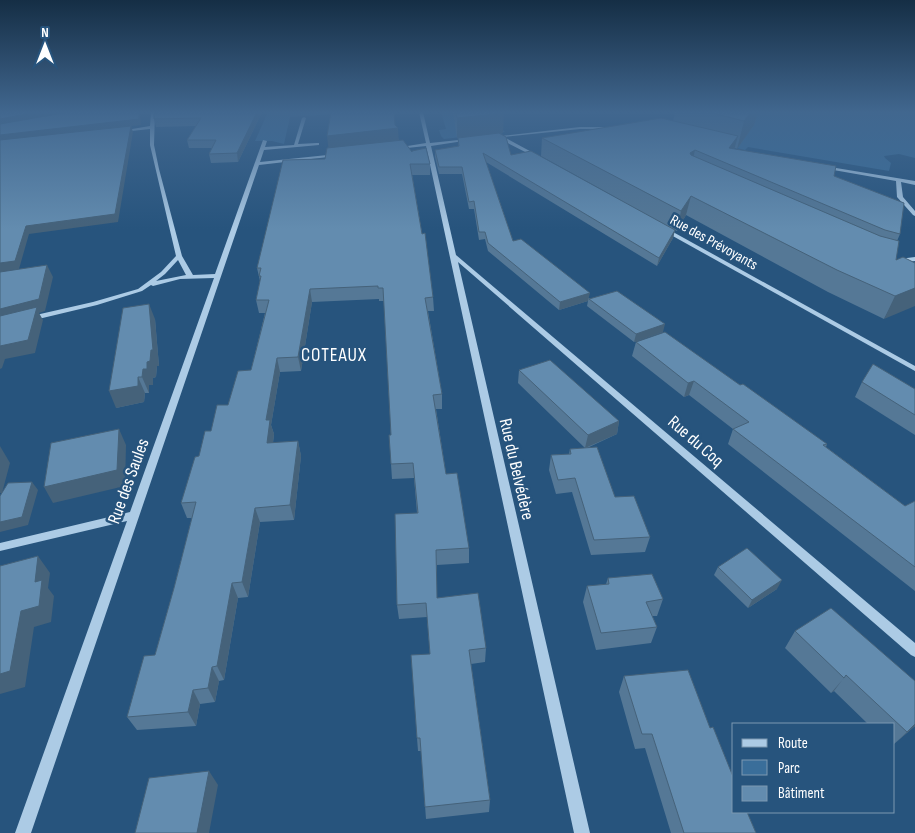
<svg xmlns="http://www.w3.org/2000/svg" width="915" height="833" font-family="'Sofia Sans Condensed',sans-serif">
<style>
.green{fill:#3a6e9a}
.lines{fill:none;stroke-linecap:round;stroke-linejoin:round}
.minor{fill:#accbe5;fill-rule:evenodd}
.wall{fill:#557896}
.shaded-wall{fill:#45627a}
.building{fill:#638caf;stroke:#45627a}
.labels{text-anchor:middle;stroke-width:5;stroke-linejoin:round;paint-order:stroke}
.far-street-label{font-size:15px;fill:#fff;stroke:#27547d}
.street-label{font-size:18px;fill:#fff;stroke:#27547d}
.neighbourhood-label{font-size:19px;letter-spacing:1px;fill:#fff;stroke:#27547d}
</style>
<rect width="100%" height="100%" fill="#27547d"/>
<!-- green -->
<g class="green">
<polygon points="268,112 365,112 290,117 284,144 272,141 255,141"/>
<polygon points="441,112 461,112 501,128 505,132 444,139 441,136 439,130 446,129"/>
<polygon points="677,112 915,112 915,158 899,154 884,156 885,158 891,163 889,171 748,147 745,150 723,145"/>
</g>
<g class="lines">
<!-- minor -->
<g class="minor">
<path d="M151,112H155L154,145L159,169L182,256L193,275L215,274L263,140L267,141L265,147L294,145L302,118L304,117L306,118L298,144L317,143H319V145L264,150L260,162L337,154L339,155L337,156L259,165L31,833H15L127,521L0,551V543L130,512L214,278L180,279L153,286L151,285L142,291L97,305L30,321L26,319L27,317L93,302L138,289L161,272L176,256L150,145V129L122,132L120,131L150,126ZM178,260L186,275L156,281L165,274Z"/>
<polygon points="419,112 423,112 430,143 468,139 470,140 431,146 456,255 915,643 915,657 911,655 458,262 590,833 574,833 426,146 397,149 395,148 426,143"/>
<polygon points="580,127 615,127 617,128 615,129 580,129 504,137 539,156 539,158 537,158 498,138 492,137"/>
<polygon points="824,166 915,181 915,185 901,182 903,197 915,211 915,216 913,215 897,197 896,181 822,168 822,167"/>
<polygon points="664,227 915,366 915,371 662,230 661,229"/>
<polygon points="915,257 915,261 899,263 896,261 899,259"/>
</g>
</g>
<!-- wall -->
<g class="wall">
<polygon points="262,112 238,162 211,163 209,154 213,148 189,148 187,140 196,126 156,127 154,119"/>
<polygon points="453,112 503,112 503,133 499,134 511,155 617,198 541,156 542,138 673,121 675,112 758,112 754,125 737,149 735,148 734,149 834,176 900,234 897,241 896,260 915,263 884,319 828,292 686,215 677,231 675,230 673,238 657,266 486,162 513,241 589,298 663,332 634,342 587,306 588,301 559,310 488,251 485,239 479,240 474,209 469,209 462,174 439,174 435,157 435,150 458,146 458,138 464,137 457,138"/>
<polygon points="395,125 399,141 412,152 430,164 430,175 412,175 433,297 434,311 428,311 442,394 442,409 436,409 446,474 469,548 469,563 437,565 437,598 486,648 485,662 471,664 490,800 489,812 426,819 421,751 418,751 417,738 430,654 427,617 399,619 397,605 417,513 414,478 392,479 391,464 391,435 384,301 379,301 379,299 312,302 301,371 280,372 271,425 274,434 273,443 298,441 301,456 294,520 260,522 248,597 238,598 224,680 219,681 215,702 200,704 196,726 137,730 127,717 155,655 174,588 192,518 187,518 181,503 199,456 211,431 251,370 265,313 259,313 256,300 260,281 257,268 325,159 328,148"/>
<polygon points="155,319 159,366 157,366 156,377 153,378 153,385 149,385 149,393 145,393 144,402 116,408"/>
<polygon points="636,342 740,385 827,444 826,447 905,506 915,501 915,591 728,444 733,429 689,395 684,397 632,356"/>
<polygon points="519,370 619,421 617,434 587,448 615,497 650,537 645,552 591,555 572,492 556,494 549,470 551,455 569,454 570,449 585,448 518,383"/>
<polygon points="862,382 915,389 915,435 855,397"/>
<polygon points="718,567 777,589 748,608 714,575"/>
<polygon points="608,578 663,599 657,616 652,616 657,627 651,643 596,650 583,602 587,586 606,584"/>
<polygon points="795,631 915,726 894,744 894,724 868,724 834,691 831,693 785,648"/>
<polygon points="624,676 710,728 756,833 671,833 645,748 635,749 619,692"/>
</g>
<!-- shaded-wall -->
<g class="shaded-wall">
<polygon points="36,112 73,112 0,126 0,119"/>
<polygon points="140,112 141,125 131,126 133,132 118,222 29,234 19,269 0,272 0,135"/>
<polygon points="257,112 262,112 238,162 237,153"/>
<polygon points="751,112 758,112 754,125 737,149 744,121"/>
<polygon points="504,113 503,133 457,138 457,118"/>
<polygon points="398,128 399,145 329,153 327,136"/>
<polygon points="738,136 733,154 729,148"/>
<polygon points="695,150 691,168 690,153"/>
<polygon points="691,196 686,215 677,231 681,211"/>
<polygon points="675,230 673,238 657,266 659,258"/>
<polygon points="47,265 53,277 45,311 39,313 43,320 35,353 5,359 2,368 0,369 0,309"/>
<polygon points="915,288 915,306 884,319 895,296"/>
<polygon points="310,289 312,302 301,371 298,357"/>
<polygon points="590,293 588,301 559,310 560,302"/>
<polygon points="149,304 155,319 159,366 157,366 156,377 153,378 153,385 149,385 149,393 142,377 143,369 147,362"/>
<polygon points="665,324 663,332 634,342 636,334"/>
<polygon points="277,358 280,372 271,425 274,434 271,458 267,443 266,420"/>
<polygon points="138,377 145,393 144,402 116,408 109,391"/>
<polygon points="694,381 689,395 684,397 688,383"/>
<polygon points="619,421 617,434 585,448 588,435"/>
<polygon points="119,429 126,445 125,486 53,503 44,487"/>
<polygon points="298,441 301,456 294,520 290,505"/>
<polygon points="0,446 10,463 2,493 0,493"/>
<polygon points="32,482 38,490 28,525 0,532 0,522"/>
<polygon points="255,508 260,522 248,597 242,582"/>
<polygon points="38,556 50,573 48,588 54,596 51,622 34,627 25,687 0,694 0,674 21,611 35,582"/>
<polygon points="782,580 777,589 748,608 752,600"/>
<polygon points="232,583 238,598 224,680 217,666"/>
<polygon points="212,667 219,681 215,702 208,688"/>
<polygon points="846,675 834,691 831,693 844,678"/>
<polygon points="193,690 200,704 196,726 188,712"/>
<polygon points="915,724 915,726 894,744 907,732"/>
<polygon points="209,771 218,785 209,833 197,833"/>
</g>
<!-- building -->
<g class="building">
<polygon points="0,112 36,112 0,119"/>
<polygon points="69,112 139,112 139,119 0,135 0,124"/>
<polygon points="156,112 257,112 237,153 209,154 216,140 187,140 201,118 154,119 154,114"/>
<polygon points="331,112 394,112 395,125 398,128 327,136"/>
<polygon points="456,112 503,112 504,113 457,118"/>
<polygon points="708,112 751,112 744,121"/>
<polygon points="661,118 738,136 729,148 836,166 834,176 904,203 900,234 885,230 695,150 690,153 691,155 880,236 899,241 896,260 903,257 915,263 915,288 895,296 837,270 691,196 681,211 542,138"/>
<polygon points="131,126 115,214 26,226 15,261 0,263 0,140"/>
<polygon points="499,133 506,137 511,155 531,151 675,230 659,258 483,153 513,241 521,239 590,293 560,302 488,243 485,232 479,232 474,201 469,202 462,167 439,167 435,150 459,146 458,138"/>
<polygon points="403,140 412,152 412,151 426,148 430,164 410,164 422,234 425,233 433,297 425,298 442,394 433,395 446,474 457,473 469,548 436,550 437,598 478,593 486,648 469,650 490,800 425,807 420,738 417,738 411,655 430,654 426,603 397,605 395,514 418,513 413,463 391,464 389,435 391,435 383,288 378,288 378,286 310,289 298,357 277,358 266,420 270,420 267,443 298,441 290,505 255,508 242,582 232,583 217,666 212,667 208,688 193,690 188,712 127,717 144,656 155,655 174,588 196,502 181,503 195,457 199,456 205,431 211,431 217,405 228,405 238,371 251,370 269,300 256,300 261,276 259,276 261,268 257,268 283,160 325,159 327,148"/>
<polygon points="47,265 39,299 0,309 0,272"/>
<polygon points="617,291 665,324 636,334 589,299"/>
<polygon points="149,304 153,350 151,350 150,361 147,362 147,369 143,369 142,377 138,377 138,386 109,391 123,308"/>
<polygon points="37,307 28,340 0,346 0,316"/>
<polygon points="665,332 740,385 743,384 827,444 823,445 905,506 915,501 915,567 733,429 749,422 694,381 688,383 636,342"/>
<polygon points="550,360 619,421 588,435 519,370"/>
<polygon points="873,364 915,389 915,415 862,382"/>
<polygon points="119,429 117,470 44,487 51,443"/>
<polygon points="597,447 615,497 634,496 650,537 594,540 575,478 558,480 551,455 571,454 570,449"/>
<polygon points="32,482 22,517 0,522 0,496 8,483"/>
<polygon points="747,548 782,580 752,600 718,567"/>
<polygon points="38,556 35,582 42,580 39,606 21,611 10,671 0,674 0,566"/>
<polygon points="652,574 663,599 646,602 657,627 601,633 587,586 609,584 608,578"/>
<polygon points="831,608 915,681 915,724 907,732 846,675 844,678 795,631"/>
<polygon points="688,670 710,728 713,727 734,779 734,812 747,812 756,833 684,833 652,734 642,734 624,676"/>
<polygon points="209,771 197,833 135,833 149,778"/>
</g>
<!-- sky -->
<linearGradient id="sky" x2="0" y2="1"><stop stop-color="#152e45"/><stop offset="0.49" stop-color="#41678f"/><stop offset="1" stop-color="#41678f" stop-opacity="0"/></linearGradient>
<rect width="915" height="229" fill="url(#sky)"/>
<g class="labels">
<!-- far-street labels -->
<g class="far-street-label">
<text transform="translate(714 242) rotate(29)" y="5">Rue des Prévoyants</text>
</g>
<!-- street labels -->
<g class="street-label">
<text transform="translate(696 441) rotate(41)" y="6">Rue du Coq</text>
<text transform="translate(517 469) rotate(77)" y="6">Rue du Belvédère</text>
<text transform="translate(128 481) rotate(-70)" y="6">Rue des Saules</text>
</g>
<!-- neighbourhood labels -->
<g class="neighbourhood-label">
<text x="334" y="361">COTEAUX</text>
</g>
</g>
<!-- legend -->
<rect x="732" y="723" width="162" height="90" fill="#27547d" stroke="#7d98b1"/>
<rect x="742" y="739" width="25" height="8" fill="#accbe5" stroke="#7d98b1"/>
<text x="778" y="748" font-size="15" fill="#ffffff">Route</text>
<rect x="742" y="760" width="25" height="15" fill="#3a6e9a" stroke="#7d98b1"/>
<text x="778" y="773" font-size="15" fill="#ffffff">Parc</text>
<rect x="742" y="786" width="25" height="15" fill="#638caf" stroke="#7d98b1"/>
<text x="778" y="798" font-size="15" fill="#ffffff">Bâtiment</text>
<!-- north arrow -->
<g transform="translate(45 45)" stroke="#27547d" stroke-width="4" paint-order="stroke">
<path d="M0-4L9 19L0 12L-9 19Z" fill="#ffffff"/>
<text y="-8" font-size="14" font-weight="bold" text-anchor="middle" fill="#ffffff">N</text>
</g>
</svg>
